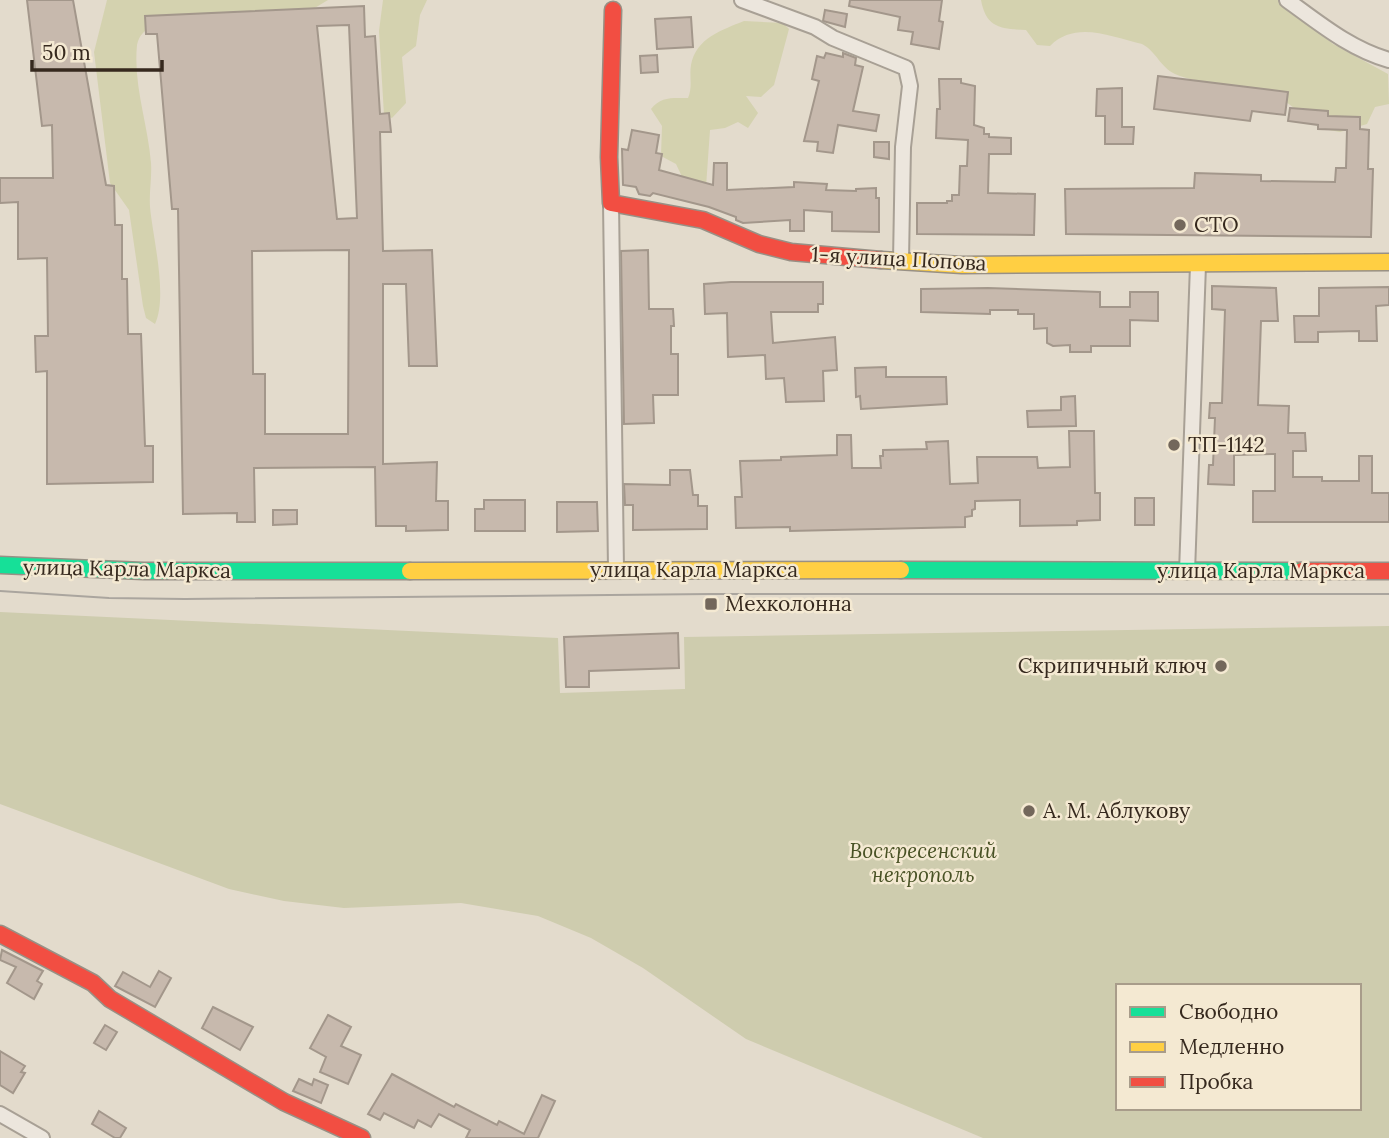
<svg xmlns="http://www.w3.org/2000/svg" width="1389" height="1138" font-family="Lora,serif">
<style>
.green{fill:#d4d2af}
.cemetery{fill:#ceccae;fill-rule:evenodd}
.building{fill:#c7b9ad;stroke:#a3978b;stroke-width:2;fill-rule:evenodd}
.lines{fill:none;stroke-linecap:round;stroke-linejoin:round}
.street-casing{stroke:#a8a095;stroke-width:18}
.fast-casing{stroke:#989085;stroke-width:19}
.slow-casing{stroke:#989085;stroke-width:19}
.jam-casing{stroke:#989085;stroke-width:19}
.street{stroke:#ece6dd;stroke-width:14}
.fast{stroke:#16e098;stroke-width:16}
.slow{stroke:#ffcf43;stroke-width:16}
.jam{stroke:#f24e42;stroke-width:16}
.tram{stroke:#aaa59e;stroke-width:2}
.poi-dot{fill:#73675b;stroke:#f4e9d2;stroke-width:2.5}
.labels{text-anchor:middle;stroke-width:5;stroke-linejoin:round;paint-order:stroke}
.poi-label{font-size:21px;fill:#36291e;stroke:#f4e9d2;text-anchor:start}
.street-label{font-size:21px;fill:#36291e;stroke:#f4e9d2}
.park-label{font-size:21px;font-style:italic;fill:#495225;stroke:#f4e9d2}
</style>
<rect width="100%" height="100%" fill="#e3dbcc"/>
<!-- green -->
<g class="green">
<path d="M107,0H328L308,12L153,25C145,30 139,35 137,45C133,85 148,124 151,163C152,178 149,192 150,207C153,239 168,296 155,324L146,318L143,306L129,210L110,183L94,52Z"/>
<polygon points="383,0 427,0 420,15 416,46 402,57 406,103 392,118 384,115 379,31"/>
<path d="M981,0H1280L1333,44L1388,74L1389,104L1375,107L1367,124L1340,132L1329,130L1320,122L1307,118L1281,98L1268,92C1243,88 1196,83 1175,74C1160,67 1156,51 1142,44C1111,37 1076,20 1050,46L1037,45L1026,30C1001,29 986,28 981,0Z"/>
<path d="M744,21L783,23L789,29L774,85L761,97L746,96L758,113L748,128L738,122L725,128L710,130L706,187L685,183L676,164L661,156L662,126L651,109C661,96 673,98 688,98C693,86 689,77 691,65C696,38 722,30 744,21Z"/>
</g>
<!-- cemetery -->
<path class="cemetery" d="M0,612L558,638L560,693L685,689L684,637L1389,626V1138H983L746,1039L643,968L591,938L538,916L461,903L344,908L284,901L229,889L0,804ZM1118,986H1359V1108H1118Z"/>
<!-- building -->
<g class="building">
<polygon points="27,0 73,0 106,185 114,186 115,225 122,225 122,279 127,279 128,334 141,334 145,446 153,446 153,482 47,484 47,371 36,372 35,336 48,336 47,258 18,259 18,202 0,203 0,178 53,178 52,125 42,126"/>
<polygon points="850,0 942,0 939,21 943,22 939,49 911,44 913,32 898,30 900,17 849,6"/>
<path d="M364,6L365,37L375,36L380,114L389,113L391,132H380L383,251L432,250L437,366H409L406,284H383V464L437,462L436,501H448V530L406,531V526H376L375,467L254,468L255,522H237V513L183,514L178,209H172L157,34H146L145,16ZM349,25L357,218L337,219L317,26ZM349,250L348,434H265V374H253L252,251Z"/>
<polygon points="825,10 847,14 845,27 823,21"/>
<polygon points="691,17 693,47 657,49 655,19"/>
<polygon points="826,53 843,57 843,53 856,58 855,65 863,67 853,111 879,115 876,131 838,125 833,153 817,151 818,142 804,141 819,81 812,79 817,56 824,58"/>
<polygon points="657,55 658,72 641,73 640,56"/>
<polygon points="1158,76 1288,92 1285,115 1252,111 1250,121 1154,109"/>
<polygon points="939,79 961,79 961,83 975,86 974,125 984,128 984,134 989,134 989,137 1011,138 1011,154 989,154 988,193 1035,194 1034,235 917,234 917,203 947,203 947,201 952,201 952,195 959,195 960,166 967,166 968,140 936,138 937,109 940,109"/>
<polygon points="1122,88 1122,127 1134,127 1133,144 1105,144 1105,116 1096,116 1097,89"/>
<polygon points="1290,108 1328,111 1328,116 1360,117 1360,129 1369,130 1368,169 1373,169 1371,237 1066,234 1065,189 1194,188 1195,173 1261,175 1261,181 1335,182 1336,168 1346,168 1347,130 1318,129 1318,125 1288,121"/>
<polygon points="632,130 659,135 656,153 662,154 659,170 713,185 714,163 727,163 727,190 794,187 794,182 827,184 826,190 856,191 856,189 876,188 876,198 879,198 879,232 832,231 832,212 804,210 804,231 790,231 790,220 743,223 736,220 736,217 709,207 653,193 650,196 639,194 636,187 623,185 622,149 628,150"/>
<polygon points="874,142 889,142 889,159 874,157"/>
<polygon points="648,250 649,309 673,309 674,326 671,326 671,354 678,354 678,395 653,395 654,423 624,424 621,251"/>
<polygon points="731,282 823,282 823,304 818,304 818,312 771,312 773,343 835,337 837,370 823,371 824,401 786,402 784,378 766,379 765,355 728,357 727,313 705,314 704,284"/>
<polygon points="1212,286 1276,288 1278,321 1261,321 1258,405 1289,406 1288,433 1305,433 1306,451 1293,451 1293,477 1322,477 1322,481 1359,481 1359,456 1372,456 1372,493 1389,493 1389,522 1253,522 1253,491 1275,491 1275,454 1234,455 1234,485 1208,484 1209,465 1213,465 1215,418 1209,418 1210,403 1222,403 1225,310 1212,309"/>
<polygon points="1389,287 1389,305 1376,306 1377,341 1359,341 1359,331 1318,332 1318,342 1295,342 1294,316 1319,316 1319,288"/>
<polygon points="988,288 1100,292 1100,307 1130,307 1130,292 1158,292 1158,321 1130,320 1130,346 1091,346 1091,352 1070,352 1070,345 1053,346 1047,343 1047,328 1034,329 1034,314 1018,314 1018,310 990,310 990,314 921,312 921,289"/>
<polygon points="886,367 886,377 946,377 947,404 861,409 860,396 856,397 855,368"/>
<polygon points="1075,396 1076,426 1028,427 1027,411 1061,410 1061,397"/>
<polygon points="1069,431 1094,431 1095,493 1100,493 1100,520 1077,521 1077,525 1020,526 1020,500 975,501 975,509 972,510 972,516 965,517 965,527 790,531 790,527 736,528 735,497 742,497 740,461 781,460 781,457 837,455 837,435 851,435 852,468 881,468 880,456 883,456 883,450 927,449 926,442 948,441 950,484 978,483 977,457 1037,457 1038,468 1070,467"/>
<polygon points="670,470 690,470 693,495 698,495 698,506 707,506 707,529 633,530 633,505 625,505 624,484 670,485"/>
<rect x="1135" y="498" width="19" height="27"/>
<polygon points="484,500 525,500 525,531 475,531 475,509 484,509"/>
<polygon points="557,502 597,502 598,531 557,532"/>
<polygon points="273,510 297,510 297,524 273,525"/>
<polygon points="678,633 679,668 589,671 589,687 566,687 564,637"/>
<polygon points="2,950 43,971 37,981 42,984 34,999 7,983 16,967 0,960"/>
<polygon points="159,971 171,978 155,1007 115,986 123,972 150,987"/>
<polygon points="213,1007 253,1027 240,1050 202,1028"/>
<polygon points="328,1015 351,1027 341,1046 361,1055 348,1084 320,1072 326,1057 310,1048"/>
<polygon points="105,1025 117,1032 106,1050 94,1043"/>
<polygon points="0,1051 25,1066 21,1072 25,1073 13,1093 0,1085"/>
<polygon points="392,1074 454,1107 456,1104 497,1125 499,1121 524,1134 542,1095 555,1101 538,1138 466,1138 470,1130 439,1114 431,1127 418,1120 414,1128 384,1113 380,1120 368,1114"/>
<polygon points="299,1079 312,1085 314,1079 328,1085 321,1103 293,1091"/>
<polygon points="99,1111 126,1128 120,1138 115,1138 92,1124"/>
</g>
<g class="lines">
<defs>
<g id="street">
<polyline points="742,0 815,27 833,38 906,68 910,86 903,147 901,261"/>
<path d="M1287,0C1319,23 1350,49 1389,60"/>
<polyline points="611,203 616,569"/>
<polyline points="1187,572 1198,265"/>
<polyline points="0,1114 42,1138"/>
</g>
<g id="fast">
<polyline points="0,565 144,571 410,571"/>
<polyline points="901,570 1301,571"/>
</g>
<g id="slow">
<polyline points="881,260 962,265 1389,262"/>
<polyline points="410,571 901,570"/>
</g>
<g id="jam">
<polyline points="613,10 609,157 611,203 703,220 759,244 791,252 881,260"/>
<polyline points="1301,571 1389,571"/>
<polyline points="0,934 93,983 110,999 284,1102 362,1138"/>
</g>
</defs>
<!-- street casing -->
<use href="#street" class="street-casing"/>
<!-- fast casing -->
<use href="#fast" class="fast-casing"/>
<!-- slow casing -->
<use href="#slow" class="slow-casing"/>
<!-- jam casing -->
<use href="#jam" class="jam-casing"/>
<!-- street -->
<use href="#street" class="street"/>
<!-- fast -->
<use href="#fast" class="fast"/>
<!-- slow -->
<use href="#slow" class="slow"/>
<!-- jam -->
<use href="#jam" class="jam"/>
<!-- tram -->
<polyline class="tram" points="0,591 109,598 185,599 711,594 1389,594"/>
</g>
<!-- markers -->
<g class="poi-dot">
<circle cx="1180" cy="225" r="7"/>
<circle cx="1174" cy="445" r="7"/>
<rect x="704" y="597" width="14" height="14" rx="3.5"/>
<circle cx="1221" cy="666" r="7"/>
<circle cx="1029" cy="811" r="7"/>
</g>
<g class="labels">
<!-- poi labels -->
<g class="poi-label">
<text x="1194" y="232">СТО</text>
<text x="1188" y="452">ТП-1142</text>
<text x="725" y="611">Мехколонна</text>
<text x="1207" y="673" text-anchor="end">Скрипичный ключ</text>
<text x="1043" y="818">А. М. Аблукову</text>
</g>
<!-- street labels -->
<g class="street-label">
<text transform="translate(899 259) rotate(3)" y="7">1-я улица Попова</text>
<text transform="translate(127 569) rotate(1)" y="7">улица Карла Маркса</text>
<text x="694" y="577">улица Карла Маркса</text>
<text x="1261" y="578">улица Карла Маркса</text>
</g>
<!-- park labels -->
<g class="park-label">
<text x="923" y="858">Воскресенский<tspan x="923" dy="24">некрополь</tspan></text>
</g>
</g>
<!-- legend -->
<rect x="1116" y="984" width="245" height="126" fill="#f4e9d2" stroke="#a89c8a" stroke-width="2"/>
<rect x="1130" y="1007" width="35" height="10" fill="#16e098" stroke="#a89c8a" stroke-width="2"/>
<text x="1179" y="1019" font-size="21" fill="#36291e">Свободно</text>
<rect x="1130" y="1042" width="35" height="10" fill="#ffcf43" stroke="#a89c8a" stroke-width="2"/>
<text x="1179" y="1054" font-size="21" fill="#36291e">Медленно</text>
<rect x="1130" y="1077" width="35" height="10" fill="#f24e42" stroke="#a89c8a" stroke-width="2"/>
<text x="1179" y="1089" font-size="21" fill="#36291e">Пробка</text>
<!-- scale -->
<path d="M32 60v10h130v-10" fill="none" stroke="#36291e" stroke-width="3.5"/>
<text x="42" y="60" font-size="21" fill="#36291e" stroke="#f4e9d2" stroke-width="5" paint-order="stroke">50 m</text>
</svg>
